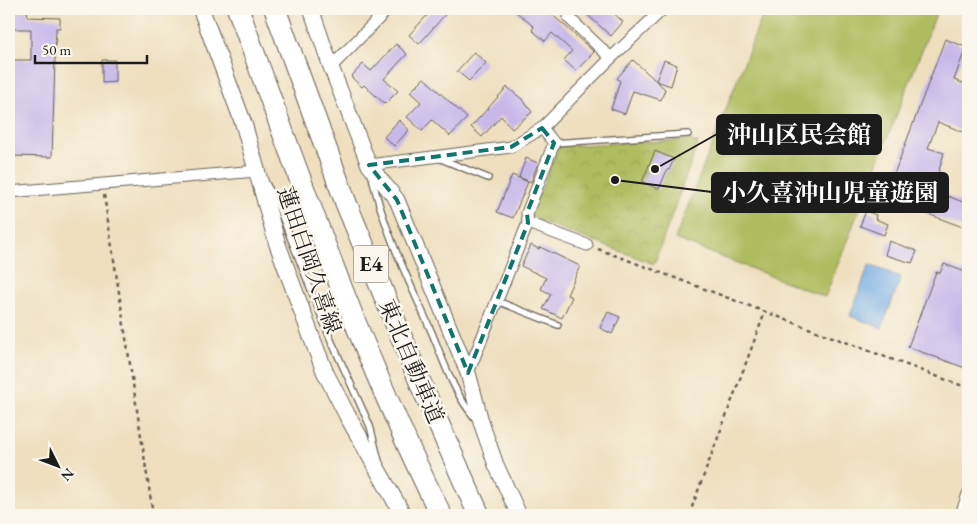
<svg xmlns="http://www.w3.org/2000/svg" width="977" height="524" font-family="'EB Garamond','Noto Serif JP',serif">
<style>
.park{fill:url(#park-crowns);stroke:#666c3d}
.garden{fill:#afbc5e;stroke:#666c3d}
.water{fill:#77ade5;stroke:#4a6480}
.building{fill:#c8b8ea}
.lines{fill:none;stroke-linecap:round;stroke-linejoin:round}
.service-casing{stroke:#666055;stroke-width:8}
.minor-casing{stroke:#666055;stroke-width:13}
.tertiary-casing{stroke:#666055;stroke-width:17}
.secondary-casing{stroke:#666055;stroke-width:18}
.motorway-casing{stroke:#666055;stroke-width:23}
.path{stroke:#666055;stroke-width:2.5;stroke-dasharray:4 4;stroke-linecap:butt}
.service{stroke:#fff;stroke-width:5.5}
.minor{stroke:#fff;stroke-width:11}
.tertiary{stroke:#fff;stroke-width:15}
.secondary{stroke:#fff;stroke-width:16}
.motorway{stroke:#fff;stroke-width:21}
.marked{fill:none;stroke:#0f766e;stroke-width:4;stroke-dasharray:10 6;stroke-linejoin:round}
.labels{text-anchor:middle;stroke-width:5;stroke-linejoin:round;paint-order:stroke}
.shield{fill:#fbf7ec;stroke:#5f5e5a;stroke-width:1}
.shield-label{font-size:21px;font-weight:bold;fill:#1c1c1c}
.street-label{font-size:22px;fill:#1c1c1c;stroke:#fbf7ec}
.leader{fill:none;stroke:#1c1c1c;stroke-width:2}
.callout-dot{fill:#1c1c1c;stroke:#fbf7ec;stroke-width:2}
.callout{fill:#1c1c1c;stroke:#1c1c1c;stroke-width:2}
.callout-label{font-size:24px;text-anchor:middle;font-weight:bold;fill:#fff}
</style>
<defs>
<pattern id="park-crowns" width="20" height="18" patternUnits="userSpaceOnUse" patternTransform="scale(1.25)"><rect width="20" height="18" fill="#afbc5e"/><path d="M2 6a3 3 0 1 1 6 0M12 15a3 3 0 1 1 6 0" fill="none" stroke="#96a151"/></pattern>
</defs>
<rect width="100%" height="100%" fill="#fbf7ec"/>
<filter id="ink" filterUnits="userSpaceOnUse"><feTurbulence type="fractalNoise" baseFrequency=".02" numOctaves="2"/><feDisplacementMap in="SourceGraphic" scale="10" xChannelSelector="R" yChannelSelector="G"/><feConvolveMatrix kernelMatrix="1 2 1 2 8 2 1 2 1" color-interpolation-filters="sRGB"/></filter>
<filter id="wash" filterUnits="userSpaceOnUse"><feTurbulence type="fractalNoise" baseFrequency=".0096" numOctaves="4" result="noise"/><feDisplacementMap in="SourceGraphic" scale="20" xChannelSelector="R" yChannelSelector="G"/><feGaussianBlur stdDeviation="1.12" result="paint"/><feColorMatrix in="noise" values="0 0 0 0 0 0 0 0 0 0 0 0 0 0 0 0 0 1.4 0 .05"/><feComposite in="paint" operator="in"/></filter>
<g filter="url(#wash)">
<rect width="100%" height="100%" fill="#efdfbf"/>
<!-- park -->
<polygon class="park" points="689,140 698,143 654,264 537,220 531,214 559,146"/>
<!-- garden -->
<polygon class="garden" points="765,9 938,9 825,297 675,239"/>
<!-- water -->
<polygon class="water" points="869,265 901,277 882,328 850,316"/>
<g id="blocks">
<!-- building -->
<g class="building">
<polygon points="13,9 27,9 28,17 60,18 60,28 56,28 52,157 9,156 9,124 13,124 14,87 9,86 9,60 31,60 31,29 13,29"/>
<polygon points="433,9 450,9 419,44 409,35"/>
<polygon points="513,9 546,9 594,52 576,71 564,60 572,51 552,33 545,41 532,30 534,27"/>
<polygon points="581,9 609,9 623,22 611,36"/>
<polygon points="945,39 966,47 954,80 968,85 968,134 938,122 928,148 944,153 938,174 943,175 937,192 968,204 968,229 885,198"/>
<polygon points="396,44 407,54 384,79 398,91 385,104 364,85 362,87 351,77 363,64 371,71"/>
<polygon points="474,52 486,63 469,81 457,71"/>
<polygon points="102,60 115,60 115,82 102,83"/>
<polygon points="633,60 665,89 661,100 633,91 625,114 611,109 620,81 617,78"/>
<polygon points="664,60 677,65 671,86 656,81"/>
<polygon points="424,78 467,118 450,136 432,120 422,131 407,117 421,102 410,92"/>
<polygon points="507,87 523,100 532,112 512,129 501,116 482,137 471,127"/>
<polygon points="399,120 409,130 394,146 384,137"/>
<polygon points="655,151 674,159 669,170 667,170 659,189 642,182"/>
<polygon points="526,158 538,163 531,182 519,177"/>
<polygon points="512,175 528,182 513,218 497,212"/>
<polygon points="866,211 876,215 875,219 888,224 884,235 860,226"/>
<polygon points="889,241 917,251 912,263 885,255"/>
<polygon points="531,245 539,249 540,247 580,266 567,295 572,297 562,318 543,309 551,294 541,289 546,278 521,266"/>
<polygon points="944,264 968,273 968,369 908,347 936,272 940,273"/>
<polygon points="608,312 620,317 612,334 600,328"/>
</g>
</g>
</g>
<g filter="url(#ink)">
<use href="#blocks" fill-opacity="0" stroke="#666055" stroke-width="1"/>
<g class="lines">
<defs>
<g id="service">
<polyline points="554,143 688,134"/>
<polyline points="441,159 488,178"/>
<path d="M372,177C384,231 410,283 432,333C444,362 454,394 475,418"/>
<polyline points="267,185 278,206 330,338 370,426 379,461"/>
<polyline points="497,301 558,325"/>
</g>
<g id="minor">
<polyline points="569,18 611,58"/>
<polyline points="331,67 388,9"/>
<polyline points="369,165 511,147 542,128 611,58 663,9"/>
<polyline points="9,192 257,171"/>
<polyline points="528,223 587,245"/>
<polyline points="468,373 528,223 527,213 554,143 542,128"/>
<polyline points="961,515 968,494"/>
</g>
<polyline id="tertiary" points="311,9 331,67 369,165 397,200 468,373 482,425 496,465 519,515"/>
<polyline id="secondary" points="201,9 244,125 277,243 313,341 325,372 347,415 403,515"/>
<g id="motorway">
<path d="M238,9C300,179 360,352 441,515"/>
<polyline points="275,9 346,203 423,389 479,515"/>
</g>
</defs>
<!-- service casing -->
<use href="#service" class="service-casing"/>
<!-- minor casing -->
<use href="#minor" class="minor-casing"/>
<!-- tertiary casing -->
<use href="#tertiary" class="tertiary-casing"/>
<!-- secondary casing -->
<use href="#secondary" class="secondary-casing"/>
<!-- motorway casing -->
<use href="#motorway" class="motorway-casing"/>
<!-- path -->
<g class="path">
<polyline points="104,195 153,514"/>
<polyline points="598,249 968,388"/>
<polyline points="689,515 765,312"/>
</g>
<!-- service -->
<use href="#service" class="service"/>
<!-- minor -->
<use href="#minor" class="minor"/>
<!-- tertiary -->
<use href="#tertiary" class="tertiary"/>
<!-- secondary -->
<use href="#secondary" class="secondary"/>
<!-- motorway -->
<use href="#motorway" class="motorway"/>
</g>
</g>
<!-- marked area -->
<path class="marked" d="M542,128L554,143L527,213L528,223L468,373L397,200L369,165L511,147Z"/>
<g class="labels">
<!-- shield labels -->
<rect class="shield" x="353.5" y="245.5" width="35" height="37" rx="4"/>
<g class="shield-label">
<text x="371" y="271">E4</text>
</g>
<!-- street labels -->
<g class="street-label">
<text transform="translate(310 260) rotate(71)" y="8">蓮田白岡久喜線</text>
<text transform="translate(412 361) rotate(67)" y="8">東北自動車道</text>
</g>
</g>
<!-- callouts -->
<path class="leader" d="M655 169L717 134M615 180L712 192"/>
<g class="callout-dot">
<circle cx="655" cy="169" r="5"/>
<circle cx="615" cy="180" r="5"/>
</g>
<g class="callout">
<rect x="717" y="115" width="164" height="39" rx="5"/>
<rect x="712" y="173" width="236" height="39" rx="5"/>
</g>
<g class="callout-label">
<text x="799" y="143">沖山区民会館</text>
<text x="830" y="201">小久喜沖山児童遊園</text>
</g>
<!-- margin -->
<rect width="977" height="524" fill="none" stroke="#fbf7ec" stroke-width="30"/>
<!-- north arrow -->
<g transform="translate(58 466) rotate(132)" stroke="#fbf7ec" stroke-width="4" paint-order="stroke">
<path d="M0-4L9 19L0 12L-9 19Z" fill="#1c1c1c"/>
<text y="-8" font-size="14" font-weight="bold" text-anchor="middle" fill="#1c1c1c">N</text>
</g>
<!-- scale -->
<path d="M35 55v8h112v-8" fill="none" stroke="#1c1c1c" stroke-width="2.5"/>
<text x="42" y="55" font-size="15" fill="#1c1c1c" stroke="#fbf7ec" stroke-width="4" paint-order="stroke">50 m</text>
</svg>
